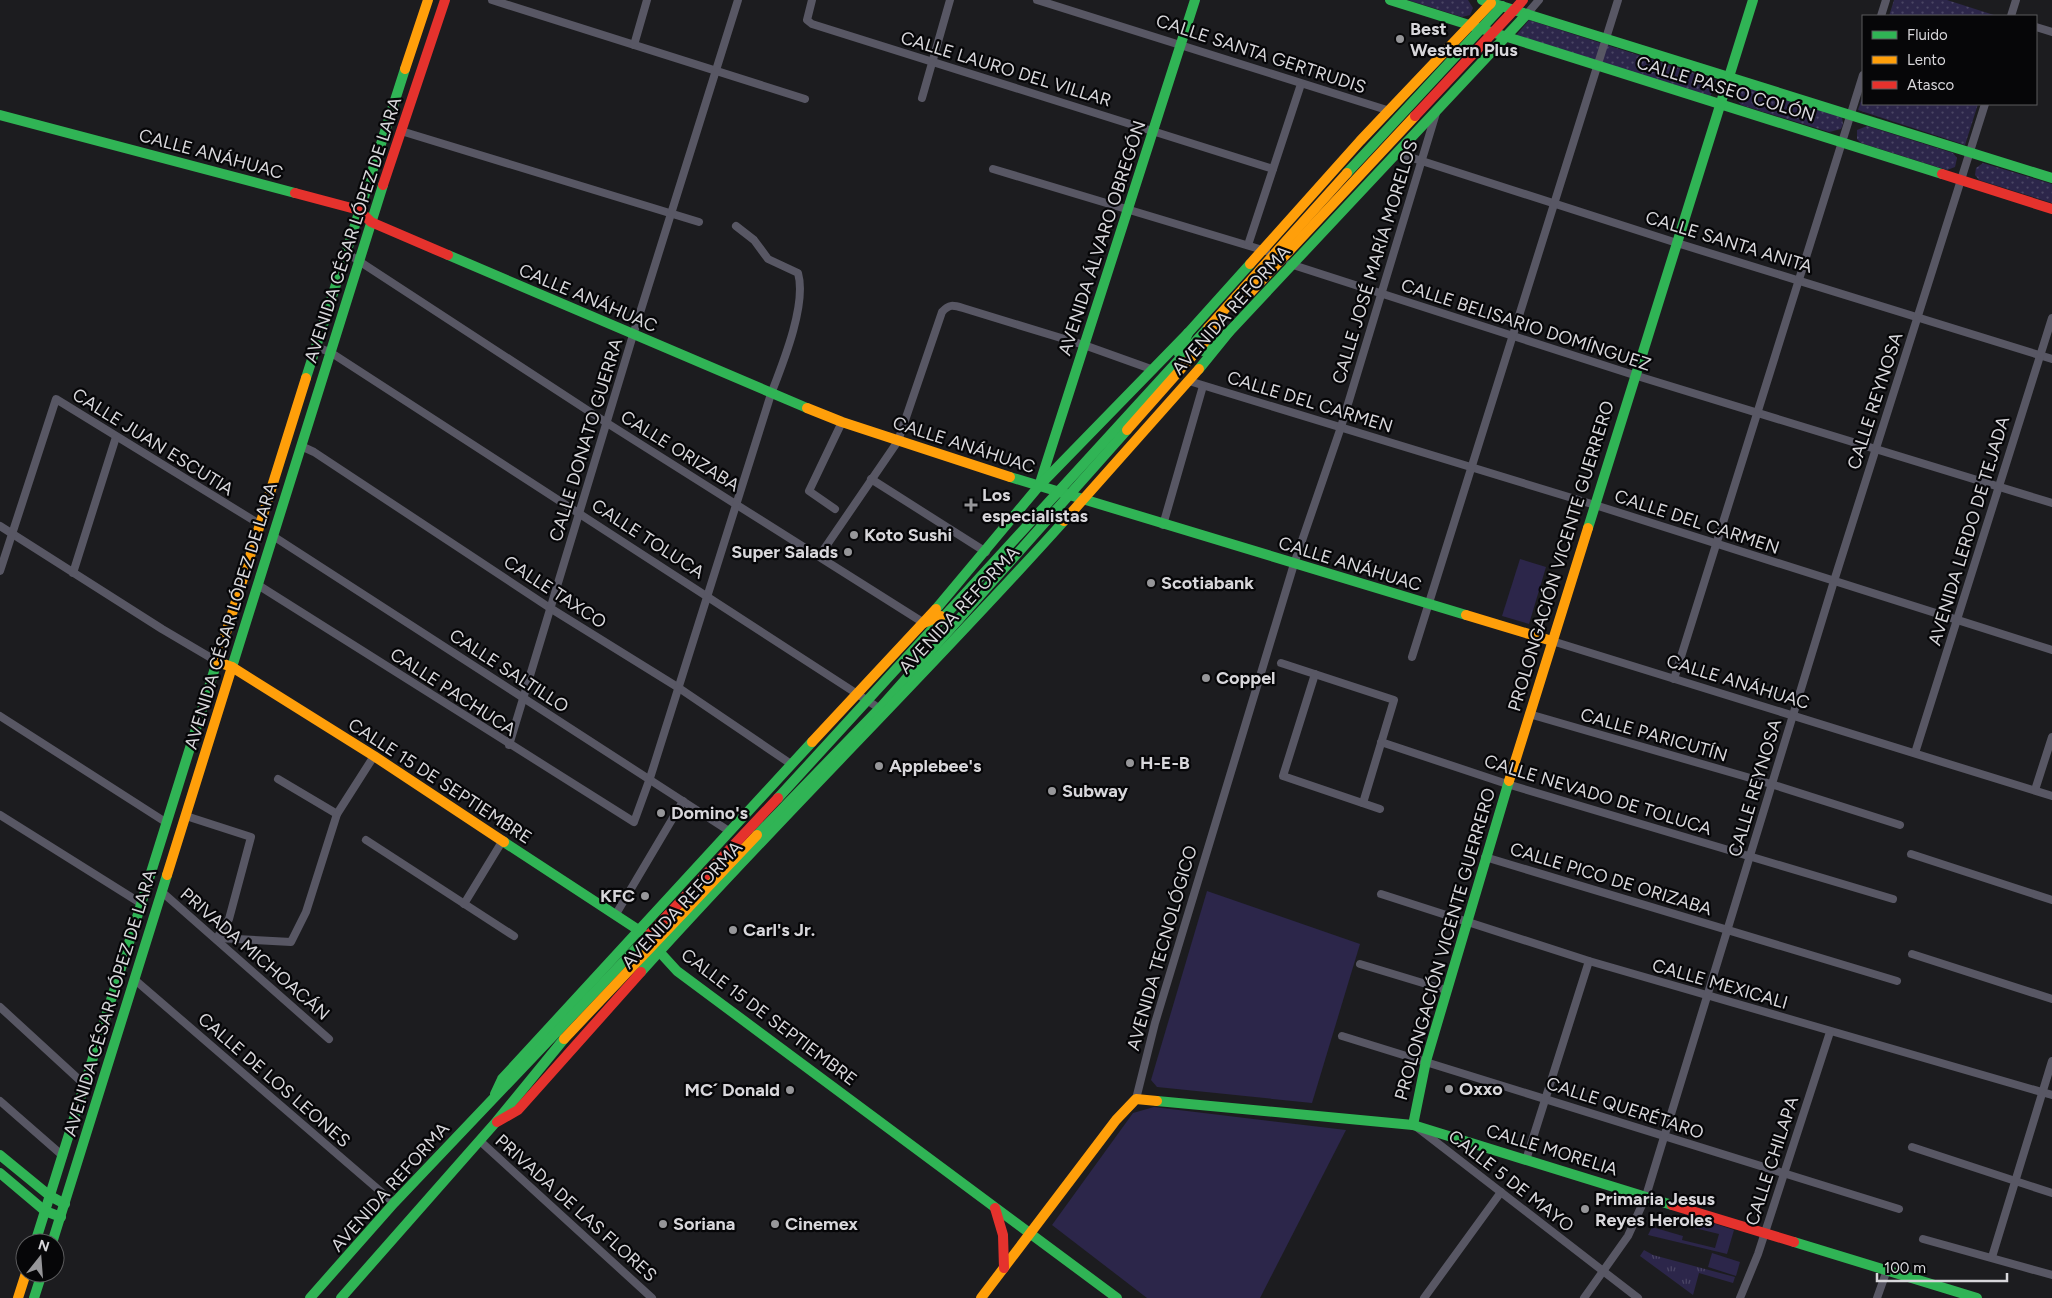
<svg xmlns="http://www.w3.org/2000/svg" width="2052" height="1298" font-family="Figtree,sans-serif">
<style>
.grass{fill:url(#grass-tufts)}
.park{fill:url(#park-dots)}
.garden{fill:#2c264a}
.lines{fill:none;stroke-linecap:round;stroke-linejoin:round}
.street{stroke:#585764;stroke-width:8}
.fast{stroke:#30b455;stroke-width:10}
.slow{stroke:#ff9f0a;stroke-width:10}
.jam{stroke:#e5322d;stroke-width:10}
.poi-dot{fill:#969699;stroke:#060608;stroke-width:2}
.labels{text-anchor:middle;stroke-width:4.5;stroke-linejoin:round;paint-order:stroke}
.poi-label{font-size:18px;font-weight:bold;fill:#d8d7db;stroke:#060608;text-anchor:start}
.street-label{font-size:18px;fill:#d8d7db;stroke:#060608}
</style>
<defs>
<pattern id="grass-tufts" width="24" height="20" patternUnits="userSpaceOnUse" patternTransform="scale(1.25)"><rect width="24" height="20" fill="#2c264a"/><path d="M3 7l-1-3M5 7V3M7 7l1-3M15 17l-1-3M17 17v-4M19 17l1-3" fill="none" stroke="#4a4564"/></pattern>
<pattern id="park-dots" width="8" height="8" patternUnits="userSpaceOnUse" patternTransform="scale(1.25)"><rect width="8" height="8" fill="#2c264a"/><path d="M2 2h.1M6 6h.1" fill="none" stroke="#4a4564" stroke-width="1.8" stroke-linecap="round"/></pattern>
</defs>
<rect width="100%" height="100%" fill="#1c1c1f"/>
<!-- grass -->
<polygon class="grass" points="1644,1250 1653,1255 1735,1277 1733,1283 1699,1273 1693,1295 1640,1256"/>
<!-- park -->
<g class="park">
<polygon points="1408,0 1468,0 1473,8 1470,15 1462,17"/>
<polygon points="1894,0 1947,0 1997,16 1889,16"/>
<polygon points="1529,20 1716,80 1710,98 1514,38"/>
<polygon points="1748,88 1842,117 1843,124 1841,129 1829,132 1741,105 1737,100 1739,92 1743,88"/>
<polygon points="1863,95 1863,104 1978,104 1965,145 1858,110"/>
<polygon points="1867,126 1953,153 1957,158 1955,167 1947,170 1861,143 1857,139 1857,130"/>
<polygon points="1983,163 2052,184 2052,203 1979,180 1975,175 1976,168"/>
</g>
<!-- garden -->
<g class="garden">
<polygon points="1520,559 1546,567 1529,624 1502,616"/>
<polygon points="1207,891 1360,944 1312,1103 1157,1087 1151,1080"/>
<polygon points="1154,1107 1346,1130 1260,1298 1147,1298 1052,1225 1133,1113"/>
<polygon points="1685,1214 1734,1230 1727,1254 1648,1235 1652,1227 1683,1236 1682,1240 1715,1248 1719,1234 1682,1225"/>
<polygon points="1712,1253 1740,1262 1736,1276 1708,1267"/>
</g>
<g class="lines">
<!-- street -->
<g class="street">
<polyline points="492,0 805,99"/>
<polyline points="812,0 807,20 812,24 1273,169"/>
<polyline points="1037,0 1390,111"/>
<polyline points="1527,14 1539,0"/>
<polyline points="1881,16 1886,0"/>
<polyline points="2011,16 2016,0"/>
<polyline points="2036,27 2052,32"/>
<polyline points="634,45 647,0"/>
<polyline points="922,98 950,0"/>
<polyline points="401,131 699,222"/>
<polyline points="1397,153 1677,243 2052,359"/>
<polyline points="993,169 1266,251"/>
<polyline points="1248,245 1301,84"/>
<polyline points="345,252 607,423 924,623"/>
<polyline points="1290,264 1634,375 2052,503"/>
<polyline points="316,347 330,352 882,710"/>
<polyline points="1189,381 1595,505 2052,650"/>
<polyline points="301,446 314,452 550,608 679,688 791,764"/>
<polyline points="871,479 986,552"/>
<polyline points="835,509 809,491 842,422"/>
<polyline points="1163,525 1203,386"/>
<polyline points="0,526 162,629 218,662"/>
<polyline points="273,536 729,831"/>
<path d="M820,555L898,441L942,312C949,304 953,305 963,308L1084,345L1151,369"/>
<polyline points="0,571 56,399 261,525"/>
<polyline points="73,573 116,437"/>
<path d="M258,585L634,822L650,778L771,394C783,363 807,304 798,273L768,259L754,240L736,226"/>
<polyline points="1552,641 2052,796"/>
<polyline points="1412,657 1618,0"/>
<polyline points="1281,663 1394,700 1363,803"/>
<polyline points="1315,674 1283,776 1380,809"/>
<polyline points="1674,679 1863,75"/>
<polyline points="1529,714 1771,784 1900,825"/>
<polyline points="0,716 167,823"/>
<polyline points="1381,742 1507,784 1893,899"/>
<polyline points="509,745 633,335 738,0"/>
<polyline points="1915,753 2052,318"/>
<polyline points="278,779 337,814"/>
<polyline points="2035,790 2052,737"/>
<polyline points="0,815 142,904"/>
<polyline points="186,816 251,837 229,919 217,938"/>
<polyline points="366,840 514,936"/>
<polyline points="1911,854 2052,900"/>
<polyline points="1485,857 1897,981"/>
<polyline points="162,892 329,1039"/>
<polyline points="1381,894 1589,961 2052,1095"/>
<polyline points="464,904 503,840"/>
<polyline points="616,914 683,801"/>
<polyline points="217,938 291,942 306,912 337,814 374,756"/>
<polyline points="1912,954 2052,999"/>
<polyline points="1360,964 1446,990"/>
<polyline points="135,980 394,1203"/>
<polyline points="0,1007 85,1085"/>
<polyline points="1342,1036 1899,1209"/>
<polyline points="1136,1099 1155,1023 1294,564 1341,427 1436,113"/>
<polyline points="0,1101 63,1156"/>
<polyline points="1418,1128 1638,1298"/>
<polyline points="480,1141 652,1298"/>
<polyline points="1912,1147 2052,1193"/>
<polyline points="1526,1160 1589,961"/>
<polyline points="1923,1239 2052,1275"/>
<polyline points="1992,1257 2052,1061"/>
<polyline points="1424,1298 1501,1192"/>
<polyline points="1584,1298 1628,1236 1646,1196 1834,581 1985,104"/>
<polyline points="1740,1298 1758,1254 1830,1032"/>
<polyline points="1877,1298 1887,1270"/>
</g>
<!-- fast -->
<g class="fast">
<polyline points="1390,0 1942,174"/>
<polyline points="1482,0 2052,178"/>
<polyline points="0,115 295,193"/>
<polyline points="1347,173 1502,6"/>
<polyline points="448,255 807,408"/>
<polyline points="1203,351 1229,332"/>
<polyline points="1179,354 1188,333"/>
<polyline points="1199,369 1229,332 1527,14"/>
<polyline points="306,378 405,69"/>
<polyline points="1010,477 1466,615"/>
<polyline points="1040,483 1195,0"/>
<polyline points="1588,528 1753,0"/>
<polyline points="936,609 1039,486 1188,333 1250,264"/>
<polyline points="232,667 383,185"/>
<polyline points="778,798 1208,328"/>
<polyline points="757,835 880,708 1127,430"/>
<polyline points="504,842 643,933"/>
<polyline points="656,948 677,971 1117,1298"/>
<path d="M641,972C778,819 926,675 1064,521"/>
<polyline points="495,1094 502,1079 812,742"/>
<polyline points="1157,1101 1413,1125 1672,1205"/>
<polyline points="1413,1125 1426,1061 1509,781"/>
<polyline points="0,1155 50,1196 65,1204"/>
<polyline points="0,1173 45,1211 61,1217"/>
<polyline points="1794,1242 1977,1298"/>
<polyline points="35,1243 220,652"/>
<polyline points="52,1243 167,875"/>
<polyline points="34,1298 42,1273"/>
<polyline points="310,1298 394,1203 648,936"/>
<polyline points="341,1298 496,1122 564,1039"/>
</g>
<!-- slow -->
<g class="slow">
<polyline points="405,69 428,0"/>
<polyline points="1250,264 1360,141 1491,3"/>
<polyline points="1249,294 1415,116"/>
<polyline points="1208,328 1347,173"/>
<polyline points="807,408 842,422 1010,477"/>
<polyline points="1127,430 1219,326"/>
<polyline points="1064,521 1199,369"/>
<polyline points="1466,615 1552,641"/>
<polyline points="924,623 941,616"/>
<polyline points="220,652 306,378"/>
<polyline points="218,662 232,667 374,756 504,842"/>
<polyline points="812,742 936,609"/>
<polyline points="1509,781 1588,528"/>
<polyline points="167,875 232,667"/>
<polyline points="564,1039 757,835"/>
<polyline points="18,1298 26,1273"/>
<polyline points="981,1298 1116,1120 1136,1099 1157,1101"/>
</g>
<!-- jam -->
<g class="jam">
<polyline points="1514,10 1523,0"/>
<polyline points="1415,116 1514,10"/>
<polyline points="1942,174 2052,209"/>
<polyline points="383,185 445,0"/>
<polyline points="295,193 359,210 371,222 448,255"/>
<polyline points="648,936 778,798"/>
<polyline points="497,1122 518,1110 641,972"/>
<polyline points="1672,1205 1794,1242"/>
<polyline points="995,1208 1003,1235 1004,1268"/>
</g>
</g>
<!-- markers -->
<g class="poi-dot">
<circle cx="1400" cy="39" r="5"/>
<path d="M968.5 497.5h5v5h5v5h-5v5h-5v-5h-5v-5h5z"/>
<circle cx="854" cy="535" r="5"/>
<circle cx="848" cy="552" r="5"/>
<circle cx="1151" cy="583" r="5"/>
<circle cx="1206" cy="678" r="5"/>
<circle cx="1130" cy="763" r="5"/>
<circle cx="879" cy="766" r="5"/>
<circle cx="1052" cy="791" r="5"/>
<circle cx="661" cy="813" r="5"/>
<circle cx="645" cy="896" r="5"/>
<circle cx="733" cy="930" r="5"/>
<circle cx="1449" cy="1089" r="5"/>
<circle cx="790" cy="1090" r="5"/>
<circle cx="1585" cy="1209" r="5"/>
<circle cx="663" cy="1224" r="5"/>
<circle cx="775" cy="1224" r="5"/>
</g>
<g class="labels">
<!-- poi labels -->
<g class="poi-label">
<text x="1410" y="35">Best<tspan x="1410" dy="21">Western Plus</tspan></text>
<text x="982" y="501">Los<tspan x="982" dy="21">especialistas</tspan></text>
<text x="864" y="541">Koto Sushi</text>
<text x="838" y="558" text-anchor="end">Super Salads</text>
<text x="1161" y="589">Scotiabank</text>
<text x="1216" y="684">Coppel</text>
<text x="1140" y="769">H-E-B</text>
<text x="889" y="772">Applebee's</text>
<text x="1062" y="797">Subway</text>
<text x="671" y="819">Domino's</text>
<text x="635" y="902" text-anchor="end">KFC</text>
<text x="743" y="936">Carl's Jr.</text>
<text x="1459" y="1095">Oxxo</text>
<text x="780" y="1096" text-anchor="end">MC´ Donald</text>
<text x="1595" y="1205">Primaria Jesus<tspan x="1595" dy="21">Reyes Heroles</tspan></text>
<text x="673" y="1230">Soriana</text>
<text x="785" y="1230">Cinemex</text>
</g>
<!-- street labels -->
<g class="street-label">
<text transform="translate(1261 54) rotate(18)" y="6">CALLE SANTA GERTRUDIS</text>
<text transform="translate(1006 69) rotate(17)" y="6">CALLE LAURO DEL VILLAR</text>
<text transform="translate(1726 89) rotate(17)" y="6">CALLE PASEO COLÓN</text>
<text transform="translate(211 154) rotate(15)" y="6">CALLE ANÁHUAC</text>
<text transform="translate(353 230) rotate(-72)" y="6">AVENIDA CÉSAR LÓPEZ DE LARA</text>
<text transform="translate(1102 238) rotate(-72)" y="6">AVENIDA ÁLVARO OBREGÓN</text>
<text transform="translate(1729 242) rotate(17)" y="6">CALLE SANTA ANITA</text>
<text transform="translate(1375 262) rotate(-73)" y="6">CALLE JOSÉ MARÍA MORELOS</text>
<text transform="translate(588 298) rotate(23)" y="6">CALLE ANÁHUAC</text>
<text transform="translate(1231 310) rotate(-48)" y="6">AVENIDA REFORMA</text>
<text transform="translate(1526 325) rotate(18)" y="6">CALLE BELISARIO DOMÍNGUEZ</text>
<text transform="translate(1875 401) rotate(-72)" y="6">CALLE REYNOSA</text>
<text transform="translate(1310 402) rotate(17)" y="6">CALLE DEL CARMEN</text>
<text transform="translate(586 440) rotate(-73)" y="6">CALLE DONATO GUERRA</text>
<text transform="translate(153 442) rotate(32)" y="6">CALLE JUAN ESCUTIA</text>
<text transform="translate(964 445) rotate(18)" y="6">CALLE ANÁHUAC</text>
<text transform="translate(680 451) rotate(32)" y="6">CALLE ORIZABA</text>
<text transform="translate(1697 522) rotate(18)" y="6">CALLE DEL CARMEN</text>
<text transform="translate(1969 531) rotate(-73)" y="6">AVENIDA LERDO DE TEJADA</text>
<text transform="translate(648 539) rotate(33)" y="6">CALLE TOLUCA</text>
<text transform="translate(1561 556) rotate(-73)" y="6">PROLONGACIÓN VICENTE GUERRERO</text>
<text transform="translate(1350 564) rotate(17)" y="6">CALLE ANÁHUAC</text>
<text transform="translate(555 592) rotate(33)" y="6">CALLE TAXCO</text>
<text transform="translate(959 610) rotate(-47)" y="6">AVENIDA REFORMA</text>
<text transform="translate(231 616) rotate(-73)" y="6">AVENIDA CÉSAR LÓPEZ DE LARA</text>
<text transform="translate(509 671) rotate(33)" y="6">CALLE SALTILLO</text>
<text transform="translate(1738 682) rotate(17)" y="6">CALLE ANÁHUAC</text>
<text transform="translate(453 692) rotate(33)" y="6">CALLE PACHUCA</text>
<text transform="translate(1654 735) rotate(16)" y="6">CALLE PARICUTÍN</text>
<text transform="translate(440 781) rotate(33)" y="6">CALLE 15 DE SEPTIEMBRE</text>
<text transform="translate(1755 788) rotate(-73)" y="6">CALLE REYNOSA</text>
<text transform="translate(1598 795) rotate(17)" y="6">CALLE NEVADO DE TOLUCA</text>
<text transform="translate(1611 879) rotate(17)" y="6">CALLE PICO DE ORIZABA</text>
<text transform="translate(682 905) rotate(-47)" y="6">AVENIDA REFORMA</text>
<text transform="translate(1445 944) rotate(-74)" y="6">PROLONGACIÓN VICENTE GUERRERO</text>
<text transform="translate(1162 948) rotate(-74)" y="6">AVENIDA TECNOLÓGICO</text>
<text transform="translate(255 954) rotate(41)" y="6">PRIVADA MICHOACÁN</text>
<text transform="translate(1720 984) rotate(16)" y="6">CALLE MEXICALI</text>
<text transform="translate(110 1003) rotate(-73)" y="6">AVENIDA CÉSAR LÓPEZ DE LARA</text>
<text transform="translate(769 1017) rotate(37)" y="6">CALLE 15 DE SEPTIEMBRE</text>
<text transform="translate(274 1080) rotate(41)" y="6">CALLE DE LOS LEONES</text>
<text transform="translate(1625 1108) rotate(18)" y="6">CALLE QUERÉTARO</text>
<text transform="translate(1552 1150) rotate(17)" y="6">CALLE MORELIA</text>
<text transform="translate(1772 1161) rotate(-72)" y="6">CALLE CHILAPA</text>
<text transform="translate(1511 1181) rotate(38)" y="6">CALLE 5 DE MAYO</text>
<text transform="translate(390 1187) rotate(-48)" y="6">AVENIDA REFORMA</text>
<text transform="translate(576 1208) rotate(42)" y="6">PRIVADA DE LAS FLORES</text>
</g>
</g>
<!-- legend -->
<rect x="1862" y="15" width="175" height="90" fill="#060608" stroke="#5a5a5c"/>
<rect x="1872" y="31" width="25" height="8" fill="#30b455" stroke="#5a5a5c"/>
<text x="1907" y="40" font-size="15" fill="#d8d7db">Fluido</text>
<rect x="1872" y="56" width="25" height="8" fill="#ff9f0a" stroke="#5a5a5c"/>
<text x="1907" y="65" font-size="15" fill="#d8d7db">Lento</text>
<rect x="1872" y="81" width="25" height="8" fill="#e5322d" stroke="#5a5a5c"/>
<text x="1907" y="90" font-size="15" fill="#d8d7db">Atasco</text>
<!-- north arrow -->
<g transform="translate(40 1258) rotate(17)"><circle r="24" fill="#060608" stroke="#5a5a5c"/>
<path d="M0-4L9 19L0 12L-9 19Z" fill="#969699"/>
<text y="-8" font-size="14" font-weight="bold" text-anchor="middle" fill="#d8d7db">N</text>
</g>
<!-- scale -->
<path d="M1877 1273v8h130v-8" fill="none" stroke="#d8d7db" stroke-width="2.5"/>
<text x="1884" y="1273" font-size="15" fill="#d8d7db" stroke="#060608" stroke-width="4" paint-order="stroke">100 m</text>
</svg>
